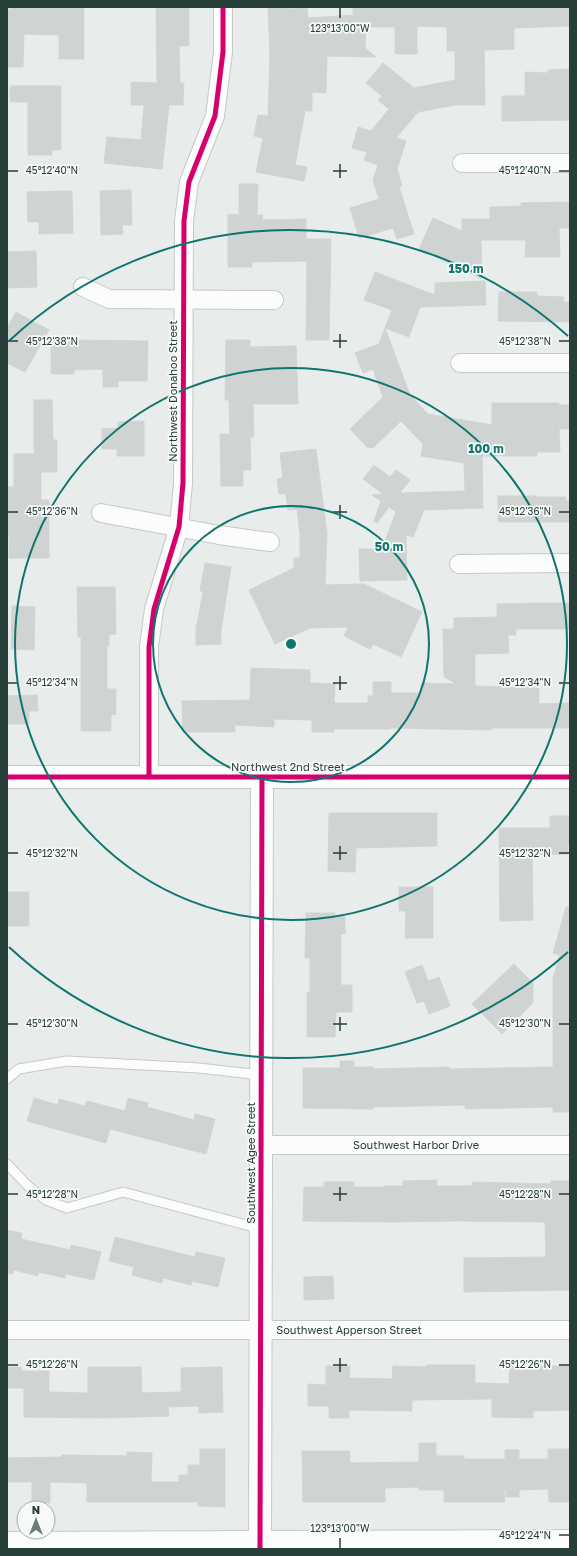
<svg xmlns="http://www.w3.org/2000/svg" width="577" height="1556" font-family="'Golos Text',sans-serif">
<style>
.building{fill:#cfd3d2;stroke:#d1d5d3}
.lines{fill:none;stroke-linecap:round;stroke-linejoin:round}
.service-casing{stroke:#c5c9c7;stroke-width:11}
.minor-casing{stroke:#c5c9c7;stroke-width:20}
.tertiary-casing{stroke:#c5c9c7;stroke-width:24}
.secondary-casing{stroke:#c4c9c7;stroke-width:24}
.service{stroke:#fcfcfc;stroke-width:9}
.minor{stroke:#fcfcfc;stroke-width:18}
.tertiary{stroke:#fcfcfc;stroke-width:22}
.secondary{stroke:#fcfcfc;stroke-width:22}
.cycleway-casing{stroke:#f7faf9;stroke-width:8}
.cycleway{stroke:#d6006c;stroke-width:5}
.ticks{fill:none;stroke:#263f39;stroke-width:1.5}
.ring{fill:none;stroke:#0f766e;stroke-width:2}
.labels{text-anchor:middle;stroke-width:3.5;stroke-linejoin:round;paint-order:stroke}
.street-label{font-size:11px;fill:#263f39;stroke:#f7faf9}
.ticks-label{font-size:10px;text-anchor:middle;fill:#263f39;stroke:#f7faf9;stroke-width:3.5;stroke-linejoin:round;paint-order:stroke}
.centre{fill:#0f766e;stroke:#f7faf9;stroke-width:2}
.ring-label{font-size:12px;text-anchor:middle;font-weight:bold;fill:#0f766e;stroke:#f7faf9;stroke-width:3.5;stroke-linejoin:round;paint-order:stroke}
</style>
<rect width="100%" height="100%" fill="#e8ecea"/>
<!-- building -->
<g class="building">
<polygon points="11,7 84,7 84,59 59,59 59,35 24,34 23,67 7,67 7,9 11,9"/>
<polygon points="156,7 189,7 189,46 179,46 180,83 184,83 183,105 169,105 162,169 104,163 107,137 141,140 144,105 131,105 131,82 157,83"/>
<polygon points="268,7 289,7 289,9 307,8 308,18 353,15 353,7 570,7 570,26 514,28 514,49 484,50 485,105 455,105 418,112 396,138 406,141 397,169 402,186 399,187 414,234 397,239 393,228 359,238 350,208 379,199 373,180 378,165 364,160 367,152 352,148 358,127 371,131 389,109 378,100 382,96 366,83 383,63 414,88 455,80 455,51 447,51 447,27 417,26 417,54 395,54 395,27 366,27 365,48 376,57 327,56 326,93 312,92 312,111 305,111 295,165 307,167 304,181 256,172 263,138 254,136 258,115 268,116 270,55"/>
<polygon points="570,69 570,120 502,121 502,96 525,96 525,72 548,73 548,70"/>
<polygon points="10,86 61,86 61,150 52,150 52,155 28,155 28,102 10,102"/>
<polygon points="239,184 258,184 257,215 263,215 262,220 306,219 306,239 331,239 329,340 306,340 307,261 252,262 252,267 228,267 228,214 239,215"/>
<polygon points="131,190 132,225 122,225 123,234 101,235 100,191"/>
<polygon points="72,191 73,233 39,234 39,222 28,222 27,192"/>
<polygon points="570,202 570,228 559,228 560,257 525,257 526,240 481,240 482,279 419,249 433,218 462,231 462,219 490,219 490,207 521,206 521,203"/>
<polygon points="36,251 37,287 7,288 7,252"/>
<polygon points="375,272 435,295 435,283 485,281 486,305 420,307 409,337 385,328 410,395 428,414 492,425 492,403 559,403 559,405 570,405 570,429 559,429 560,452 537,452 537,456 482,456 483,508 424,510 413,537 406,535 407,580 360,581 359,549 382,549 396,512 389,507 377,523 374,521 381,501 372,495 383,494 363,479 374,465 390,477 396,470 410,480 400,493 465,491 464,463 421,456 423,444 401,421 373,448 367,447 350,429 383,397 373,369 363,373 355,353 379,344 392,310 364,300"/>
<polygon points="499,292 537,292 537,296 564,297 563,302 570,302 570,322 498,321"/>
<polygon points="16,312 49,330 25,372 7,363 7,328"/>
<polygon points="76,340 148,341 147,381 118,381 118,387 103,387 103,369 74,370 74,374 51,374 51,341"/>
<polygon points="226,340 250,340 250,347 296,346 298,404 253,404 254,437 250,437 251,470 243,470 243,486 221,486 220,434 230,434 229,400 225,400"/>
<polygon points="34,400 52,400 53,440 57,440 57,472 41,472 41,500 49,500 49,558 9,558 9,536 7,536 7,487 14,487 14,454 34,454"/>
<polygon points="144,421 144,456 117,456 117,449 102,449 102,429 118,428 118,422"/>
<polygon points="316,449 327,533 325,585 364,584 422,612 401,657 373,644 370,649 344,636 348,627 310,628 275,644 249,590 294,568 294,558 300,558 300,534 297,509 288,510 286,494 279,494 277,479 283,478 280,453"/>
<polygon points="498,496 537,496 537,497 566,497 566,501 570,501 570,522 498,522"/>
<polygon points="205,563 231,567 221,630 221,644 196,645 196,625 197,625 203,592 200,591"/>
<polygon points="77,587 115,587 116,634 109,635 109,646 107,646 107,689 116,689 116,714 111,715 111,731 81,731 81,637 78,637"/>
<polygon points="539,603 570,603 570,629 516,629 516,635 508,635 509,653 475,654 475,686 539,688 539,704 570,703 570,728 492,728 492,730 390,728 390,729 334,729 334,732 312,732 312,720 274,719 274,727 235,725 235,732 183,732 182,701 250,700 251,668 310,670 310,683 335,684 334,703 368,703 368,696 373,696 373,682 391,682 391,693 421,693 421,683 457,684 444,677 443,629 454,629 454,618 497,617 497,604"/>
<polygon points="12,606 35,607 34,650 11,649"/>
<polygon points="37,695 38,711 29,711 29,724 7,724 7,696"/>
<polygon points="329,813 437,813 437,846 356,848 355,872 328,871"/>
<polygon points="550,816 570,816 570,844 568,844 568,854 532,855 533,920 500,921 499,828 550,828"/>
<polygon points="399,887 433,887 433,938 405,938 406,911 399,911"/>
<rect x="7" y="892" width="22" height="34"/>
<polygon points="566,907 570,908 570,1112 553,1112 553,1107 465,1109 465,1105 373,1107 373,1109 303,1108 303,1068 340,1068 340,1061 354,1061 354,1067 373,1067 373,1069 449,1067 449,1069 553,1067 553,978 560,955 553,953"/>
<polygon points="306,913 335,913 334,917 345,917 345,934 341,934 341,985 352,985 352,1012 336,1012 335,1037 307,1037 307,992 310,992 310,958 305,958"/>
<polygon points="514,964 533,983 533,1003 502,1034 472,1004"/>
<polygon points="422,965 428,981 439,977 450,1006 429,1014 424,1001 417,1003 405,972"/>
<polygon points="34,1098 58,1105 59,1099 85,1106 87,1101 125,1111 128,1098 148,1103 147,1107 194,1120 195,1114 215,1119 206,1154 110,1129 106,1143 27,1121"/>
<polygon points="437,1180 437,1186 472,1186 472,1182 551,1184 551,1181 570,1181 570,1290 464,1292 464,1258 546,1257 545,1222 455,1221 391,1222 303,1221 304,1187 324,1187 324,1182 354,1182 354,1187 385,1187 385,1186 403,1186 403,1181"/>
<polygon points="7,1230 22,1233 21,1239 70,1250 71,1245 101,1252 94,1280 66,1274 65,1278 39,1272 38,1276 14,1270 13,1274 7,1273"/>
<polygon points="115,1237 195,1257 196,1252 225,1258 218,1287 192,1281 191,1285 163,1278 162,1283 132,1275 134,1267 109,1261"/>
<polygon points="333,1276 334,1299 304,1300 304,1277"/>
<polygon points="426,1365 475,1365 475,1383 509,1384 510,1366 570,1366 570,1410 533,1411 533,1418 492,1417 492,1399 412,1400 412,1411 349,1410 349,1418 329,1418 329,1406 308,1406 308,1384 326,1385 326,1366 350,1366 349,1378 392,1379 393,1366 426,1367"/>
<polygon points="7,1367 21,1367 22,1371 49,1371 49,1392 88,1393 88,1367 141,1367 142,1393 181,1392 181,1368 222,1367 223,1412 199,1413 199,1406 168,1407 169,1416 104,1418 24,1417 24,1388 7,1388"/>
<polygon points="419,1443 436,1443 436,1456 464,1456 464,1459 505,1459 505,1450 519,1450 519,1459 548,1459 548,1449 570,1449 570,1502 549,1502 548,1489 519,1490 519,1497 506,1497 506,1490 504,1490 505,1502 444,1502 444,1490 419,1490 419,1487 385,1488 385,1502 303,1502 302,1451 350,1451 350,1463 419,1462"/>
<polygon points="200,1449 225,1449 225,1507 198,1506 198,1502 87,1502 87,1483 50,1482 50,1503 32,1503 32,1482 7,1482 7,1458 62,1457 62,1455 127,1456 127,1452 152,1453 151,1482 179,1482 179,1475 188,1475 188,1465 200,1465"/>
</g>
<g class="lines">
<defs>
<g id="service">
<polyline points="7,1079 19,1069 67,1061 199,1068 261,1075"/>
<polyline points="7,1164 27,1185 46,1200 67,1208 123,1192 261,1229"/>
</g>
<g id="minor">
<polyline points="462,163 570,163"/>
<polyline points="83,287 109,299 274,300"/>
<polyline points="460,363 570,363"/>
<polyline points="101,513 219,535 270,542"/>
<polyline points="459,564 570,563"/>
<polyline points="149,777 149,647 154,609 179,527 183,483 184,221 189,182 215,116 223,52 223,7"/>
<path id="s1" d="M261,1145H570"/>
<path id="s2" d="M7,1330H570"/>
<polyline points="7,1541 570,1539"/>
</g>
<polyline id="tertiary" points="260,1549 262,777"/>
<polyline id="secondary" points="7,777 570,777"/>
</defs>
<!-- service casing -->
<use href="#service" class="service-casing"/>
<!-- minor casing -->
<use href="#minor" class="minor-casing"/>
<!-- tertiary casing -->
<use href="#tertiary" class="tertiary-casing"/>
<!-- secondary casing -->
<use href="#secondary" class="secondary-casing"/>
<!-- service -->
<use href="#service" class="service"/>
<!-- minor -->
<use href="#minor" class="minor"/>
<!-- tertiary -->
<use href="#tertiary" class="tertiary"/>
<!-- secondary -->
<use href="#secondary" class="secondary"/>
<defs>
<g id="cycleway">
<polyline points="7,777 570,777"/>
<polyline points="149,777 149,647 154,609 179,527 183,483 184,221 189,182 215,116 223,52 223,7"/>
<polyline points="260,1549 262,777"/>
</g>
</defs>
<!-- cycleway casing -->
<use href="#cycleway" class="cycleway-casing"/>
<!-- cycleway -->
<use href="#cycleway" class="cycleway"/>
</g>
<!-- ticks -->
<path class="ticks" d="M340,8V18M340,164V178M8,171H18M333,171H347M559,171H569M340,334V348M8,341H18M333,341H347M559,341H569M340,505V519M8,512H18M333,512H347M559,512H569M340,676V690M8,683H18M333,683H347M559,683H569M340,846V860M8,853H18M333,853H347M559,853H569M340,1017V1031M8,1024H18M333,1024H347M559,1024H569M340,1187V1201M8,1194H18M333,1194H347M559,1194H569M340,1358V1372M8,1365H18M333,1365H347M559,1365H569M559,1535H569M340,1538V1548"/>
<!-- distance rings -->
<g class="ring">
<circle cx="291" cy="644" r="138"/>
<circle cx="291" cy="644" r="276"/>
<path d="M568 952A414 414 0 0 1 9 947M9 341A414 414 0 0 1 568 336"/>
</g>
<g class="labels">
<!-- street labels -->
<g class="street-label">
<text transform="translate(173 391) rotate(-90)" y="4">Northwest Donahoo Street</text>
<text x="288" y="771">Northwest 2nd Street</text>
<text dy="4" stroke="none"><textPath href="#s1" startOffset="155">Southwest Harbor Drive</textPath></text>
<text transform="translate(251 1163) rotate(-90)" y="4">Southwest Agee Street</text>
<text dy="4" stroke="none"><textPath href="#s2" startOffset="342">Southwest Apperson Street</textPath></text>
</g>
</g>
<g class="ticks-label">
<text x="340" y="32">123°13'00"W</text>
<text x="52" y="174">45°12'40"N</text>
<text x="525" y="174">45°12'40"N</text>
<text x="52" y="345">45°12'38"N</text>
<text x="525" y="345">45°12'38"N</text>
<text x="52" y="515">45°12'36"N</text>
<text x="525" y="515">45°12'36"N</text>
<text x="52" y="686">45°12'34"N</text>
<text x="525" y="686">45°12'34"N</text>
<text x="52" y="857">45°12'32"N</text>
<text x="525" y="857">45°12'32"N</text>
<text x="52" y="1027">45°12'30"N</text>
<text x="525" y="1027">45°12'30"N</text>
<text x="52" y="1198">45°12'28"N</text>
<text x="525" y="1198">45°12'28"N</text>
<text x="52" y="1368">45°12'26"N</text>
<text x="525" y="1368">45°12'26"N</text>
<text x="340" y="1532">123°13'00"W</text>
<text x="525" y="1539">45°12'24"N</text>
</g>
<circle cx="291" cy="644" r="6" class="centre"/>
<g class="ring-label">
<text x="466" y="273">150 m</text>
<text x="486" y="453">100 m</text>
<text x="389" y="551">50 m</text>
</g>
<!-- border -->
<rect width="577" height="1556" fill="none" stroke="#263f39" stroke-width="16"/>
<!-- north arrow -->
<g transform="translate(36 1520)"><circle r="19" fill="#f7faf9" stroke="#a3afac"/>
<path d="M0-3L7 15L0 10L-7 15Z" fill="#6a7c77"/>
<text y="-6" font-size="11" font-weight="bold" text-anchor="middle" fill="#263f39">N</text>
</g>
</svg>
